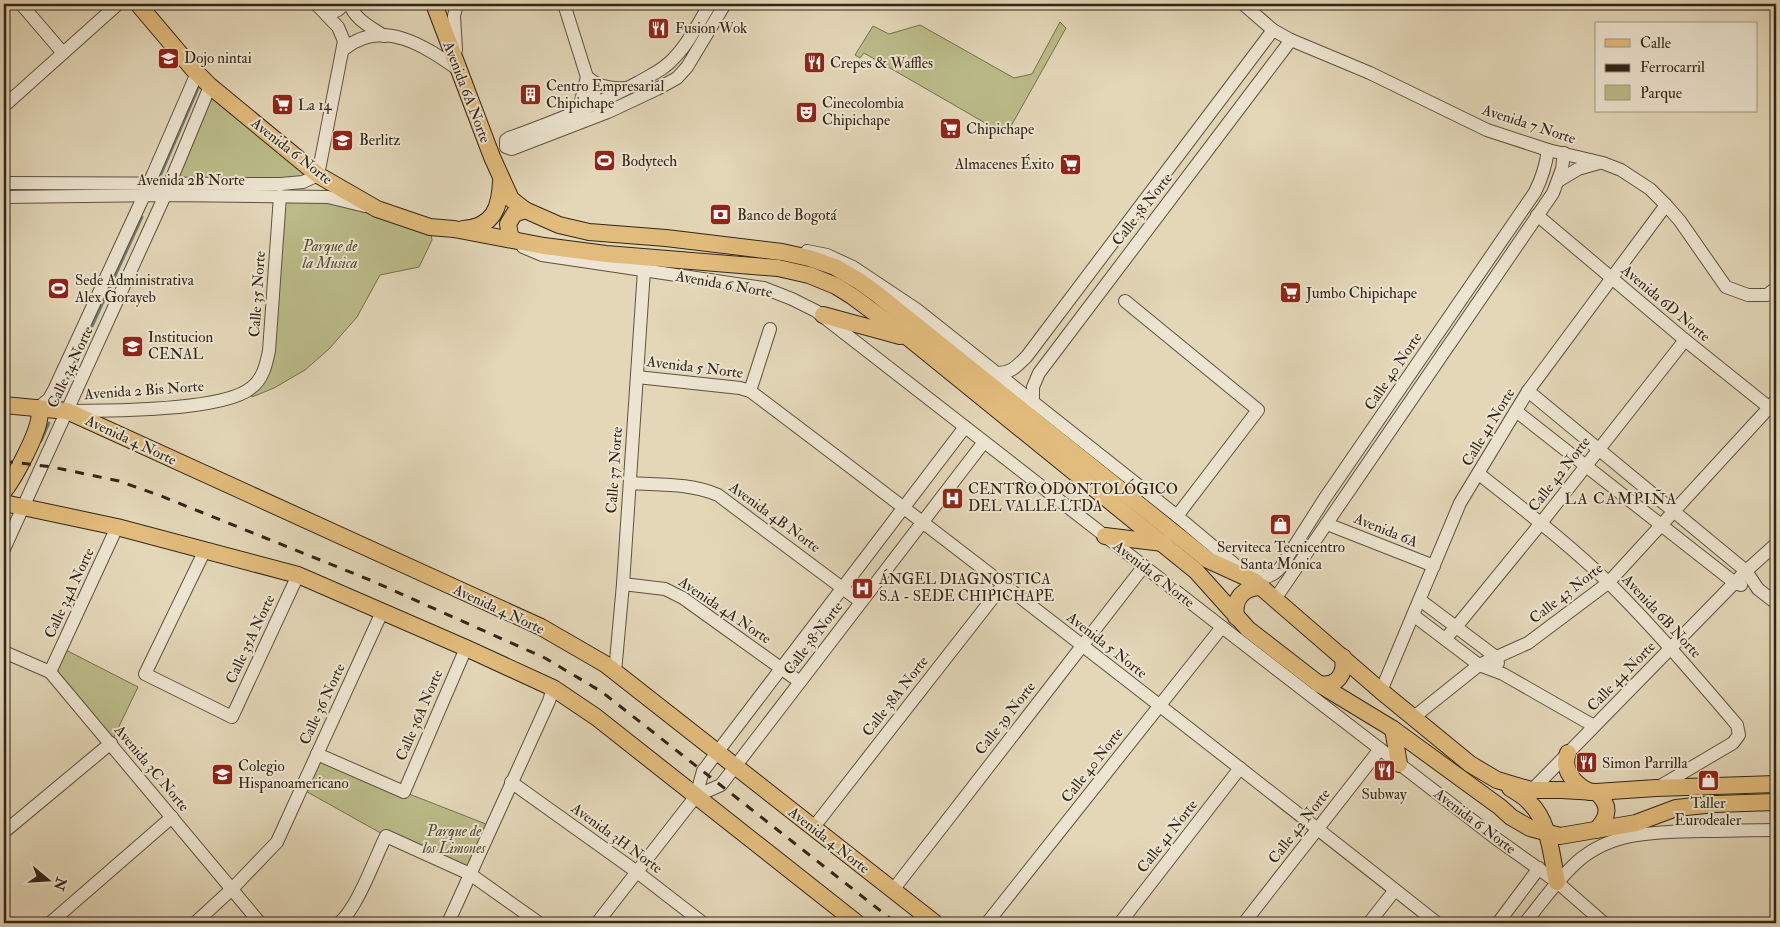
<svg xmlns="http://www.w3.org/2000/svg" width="1780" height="927" font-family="'IM FELL Double Pica',serif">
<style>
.green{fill:#bbbc89;stroke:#767050}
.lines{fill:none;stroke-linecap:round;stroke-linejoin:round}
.stream{stroke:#707d79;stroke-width:3}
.minor-casing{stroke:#5e523f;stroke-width:14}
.major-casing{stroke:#322517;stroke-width:18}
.minor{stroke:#ede5d1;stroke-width:12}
.major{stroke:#e2bc7c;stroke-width:16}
.rail{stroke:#322517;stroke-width:3;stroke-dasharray:9 9;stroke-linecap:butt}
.labels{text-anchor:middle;stroke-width:4;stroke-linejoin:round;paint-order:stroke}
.poi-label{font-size:15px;fill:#322517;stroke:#ede5d1;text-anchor:start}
.street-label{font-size:15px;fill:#322517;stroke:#ede5d1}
.park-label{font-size:15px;font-style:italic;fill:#544b34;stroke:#ede5d1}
.neighbourhood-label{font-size:16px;letter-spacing:1px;fill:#322517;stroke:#ede5d1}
</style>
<rect width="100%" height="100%" fill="#e3d7b8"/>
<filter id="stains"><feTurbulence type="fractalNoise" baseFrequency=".004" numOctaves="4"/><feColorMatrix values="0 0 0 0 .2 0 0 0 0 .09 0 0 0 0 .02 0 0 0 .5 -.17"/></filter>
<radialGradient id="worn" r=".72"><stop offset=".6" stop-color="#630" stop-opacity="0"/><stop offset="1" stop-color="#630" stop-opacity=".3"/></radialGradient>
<!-- green -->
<g class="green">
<polygon points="1060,22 1066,28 1006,135 864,53 860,58 855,55 873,26 889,34 920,25 1014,78 1032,74"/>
<polygon points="207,92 312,179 170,184"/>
<polygon points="328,197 430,227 432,240 419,267 380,275 357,317 329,349 305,370 274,388 252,397 251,394 261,378 280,203"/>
<polygon points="62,648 138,687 111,743 50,672"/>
<polygon points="317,754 404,792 491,826 470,874 386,836 302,789"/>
</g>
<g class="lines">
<!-- stream -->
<g class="stream">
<polyline points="161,174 199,86"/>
<polyline points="61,394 142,217"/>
<polyline points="41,441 49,423"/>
</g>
<defs>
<g id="minor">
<polyline points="21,4 63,53"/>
<path d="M350,4C354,19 371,27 384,36"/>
<polyline points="564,4 587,77 600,109"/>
<path d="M710,4C699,22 689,43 674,58C665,69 651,75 639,82C597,105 554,122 509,138L506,140V147L512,149L608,112L657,89L677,78L687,67L725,4"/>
<polyline points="1243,4 1273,30 1291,40 1370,73 1487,130 1548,150 1603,163 1621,170 1650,189 1666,205 1680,221 1726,287 1748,295 1767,295 1776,288"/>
<polyline points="327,15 338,10 345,4"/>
<path d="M344,49C383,17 426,47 459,70"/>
<polyline points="456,50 454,16 457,4"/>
<path d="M587,77C597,86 611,89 624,88"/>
<polyline points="4,106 118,4"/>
<polyline points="573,115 581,101 587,77"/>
<polyline points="1558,181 1578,169 1599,163"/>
<polyline points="4,183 281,184 303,182 318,175 344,41 338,27 316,4"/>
<polyline points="4,197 165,195 328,197 365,206"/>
<polyline points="1537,215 1685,340 1776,413"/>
<polyline points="523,247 542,255 764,288 792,299 816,311 1222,627 1494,837 1557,882 1604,923"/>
<polyline points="807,251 827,255 853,267 916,309 1177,516 1245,573"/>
<polyline points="1125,301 1258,410 1177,516"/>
<path d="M995,373C1011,374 1017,366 1027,356L1273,30"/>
<path d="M637,377L740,388L750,391C981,565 1210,744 1437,923"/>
<polyline points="750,391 770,329"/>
<polyline points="1528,391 1746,571 1758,589 1776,603"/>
<polyline points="1033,403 1033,387 1039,373 1291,40"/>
<polyline points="38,408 49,399 54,390 141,202 197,73"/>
<path d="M70,411C109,411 223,411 251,388C263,379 266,365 269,351L280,196"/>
<polyline points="1516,411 1735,583 1741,585"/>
<path d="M1479,474C1523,509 1569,544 1610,584C1655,629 1696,677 1737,725L1739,735L1733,743L1657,788"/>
<path d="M630,483C660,485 690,483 718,495L861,602"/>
<polyline points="1327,524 1434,566"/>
<polyline points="4,549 162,202 210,86"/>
<polyline points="205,550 145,674 232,717 298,575"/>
<path d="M1247,572C1261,580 1271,579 1281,567L1325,498L1535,192C1542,178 1546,165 1548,150"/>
<polyline points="623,584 665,589 683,598 800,682"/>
<polyline points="1275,599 1553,193 1562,169 1564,153"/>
<polyline points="1420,600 1496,657 1498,663"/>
<polyline points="1413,615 1479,665 1503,674 1594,726"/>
<polyline points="1445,639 1456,627 1541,523 1685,340"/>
<polyline points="4,652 50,672 260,923"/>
<polyline points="50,672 117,527"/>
<polyline points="615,672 623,584 644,270"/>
<polyline points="1381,691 1460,503 1528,391 1666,205"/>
<polyline points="1414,717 1479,665 1528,643 1608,583 1776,400"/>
<polyline points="317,754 404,792 466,648"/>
<polyline points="511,782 637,872 703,923"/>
<polyline points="1533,789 1746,571 1776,544"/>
<polyline points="696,796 721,785 984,442"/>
<polyline points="813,828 1003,585"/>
<polyline points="4,832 111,743"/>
<polyline points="893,890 1144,566"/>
<polyline points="50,923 172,817"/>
<polyline points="195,923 232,889 277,842 382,612"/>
<path d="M339,923C357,909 375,858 386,836L470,874L539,923"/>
<polyline points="448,923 549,701 553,688"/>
<polyline points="597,923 696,796 703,771 965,427"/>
<polyline points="987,923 1222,627"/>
<polyline points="1120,923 1240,768"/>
<polyline points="1244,923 1380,749"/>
<polyline points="1369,923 1395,890"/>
<polyline points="1498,923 1539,868"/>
<path d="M1525,923C1542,902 1557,880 1577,862C1612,831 1656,832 1700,831C1725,831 1751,830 1776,830"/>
</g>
<g id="major">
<polyline points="138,4 193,69 210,86 318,175 377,209 430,227 454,229 544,246 606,254 778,268 809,275 836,286 852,296 910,339 1196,571 1248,629 1319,684 1393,729 1500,807 1511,817 1530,828 1560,836 1636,823 1676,808 1715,804 1776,802"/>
<polyline points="434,4 492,157 511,199 525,210 559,225 589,232 666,238 782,252 809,258 835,267 859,281 877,294 1208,560 1254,581 1381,691 1470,764 1497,780 1531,790 1561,790 1596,792 1656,788 1776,784"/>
<path d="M463,229C494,227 500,207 501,181"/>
<polyline points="514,240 510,235 508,224 514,214 525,210"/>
<polyline points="823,315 900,336"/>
<polyline points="4,405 67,411 541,627 605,664 935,923"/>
<path d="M4,491C15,477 36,437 39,420C40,415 40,412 38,408"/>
<polyline points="4,503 117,527 298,575 466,648 553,688 596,717 857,923"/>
<polyline points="1105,536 1163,543"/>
<path d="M1236,617C1233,599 1243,587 1262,587"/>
<path d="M1319,684C1337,687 1346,674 1343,657"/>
<polyline points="1393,729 1399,764"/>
<path d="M1568,753C1561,770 1575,785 1590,792"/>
<path d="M1510,788C1516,792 1524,796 1529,802C1550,822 1551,855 1557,882"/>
<path d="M1596,830C1609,817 1611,805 1596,792"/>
</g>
</defs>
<!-- minor casing -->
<use href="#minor" class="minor-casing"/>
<!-- major casing -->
<use href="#major" class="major-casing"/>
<!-- minor -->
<use href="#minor" class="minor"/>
<!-- major -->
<use href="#major" class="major"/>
<!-- rail -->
<polyline class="rail" points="4,461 52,467 119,481 161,496 370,580 545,658 602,692 896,923"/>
</g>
<!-- icons -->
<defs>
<symbol id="restaurant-square" viewBox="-11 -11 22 22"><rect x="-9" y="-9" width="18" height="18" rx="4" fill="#8f2418" stroke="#ede5d1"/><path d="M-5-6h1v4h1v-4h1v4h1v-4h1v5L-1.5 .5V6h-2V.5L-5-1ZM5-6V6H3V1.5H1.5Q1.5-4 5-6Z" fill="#fff"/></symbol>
<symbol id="school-square" viewBox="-11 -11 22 22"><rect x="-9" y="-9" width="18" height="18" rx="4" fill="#8f2418" stroke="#ede5d1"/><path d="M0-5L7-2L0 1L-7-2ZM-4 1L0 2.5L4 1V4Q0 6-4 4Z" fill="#fff"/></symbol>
<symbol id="building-square" viewBox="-11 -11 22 22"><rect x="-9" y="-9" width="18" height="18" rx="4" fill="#8f2418" stroke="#ede5d1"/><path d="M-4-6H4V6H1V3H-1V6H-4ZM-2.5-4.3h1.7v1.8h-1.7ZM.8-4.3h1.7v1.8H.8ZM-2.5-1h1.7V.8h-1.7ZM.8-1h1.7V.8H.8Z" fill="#fff"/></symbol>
<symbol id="supermarket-square" viewBox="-11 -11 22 22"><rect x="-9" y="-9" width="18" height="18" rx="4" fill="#8f2418" stroke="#ede5d1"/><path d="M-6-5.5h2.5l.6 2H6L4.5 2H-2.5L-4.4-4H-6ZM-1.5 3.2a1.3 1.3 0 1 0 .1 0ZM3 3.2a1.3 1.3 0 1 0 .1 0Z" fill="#fff"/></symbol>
<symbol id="theatre-square" viewBox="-11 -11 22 22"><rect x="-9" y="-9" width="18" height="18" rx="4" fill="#8f2418" stroke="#ede5d1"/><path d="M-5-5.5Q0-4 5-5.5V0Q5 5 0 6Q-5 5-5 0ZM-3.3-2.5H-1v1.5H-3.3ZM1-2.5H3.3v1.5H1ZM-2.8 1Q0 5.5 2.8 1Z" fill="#fff"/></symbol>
<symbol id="university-square" viewBox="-11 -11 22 22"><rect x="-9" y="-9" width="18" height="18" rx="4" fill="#8f2418" stroke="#ede5d1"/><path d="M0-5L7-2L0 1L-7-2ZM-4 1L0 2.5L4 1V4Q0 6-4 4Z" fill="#fff"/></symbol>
<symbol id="stadium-square" viewBox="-11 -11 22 22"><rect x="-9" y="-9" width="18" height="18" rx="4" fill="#8f2418" stroke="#ede5d1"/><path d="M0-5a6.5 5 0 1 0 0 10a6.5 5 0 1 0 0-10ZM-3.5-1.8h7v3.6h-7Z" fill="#fff"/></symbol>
<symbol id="bank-square" viewBox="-11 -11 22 22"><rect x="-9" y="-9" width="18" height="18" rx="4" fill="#8f2418" stroke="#ede5d1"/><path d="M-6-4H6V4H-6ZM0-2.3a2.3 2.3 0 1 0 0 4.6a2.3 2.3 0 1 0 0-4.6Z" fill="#fff"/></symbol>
<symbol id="hospital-square" viewBox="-11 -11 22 22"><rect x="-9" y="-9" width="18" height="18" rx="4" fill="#8f2418" stroke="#ede5d1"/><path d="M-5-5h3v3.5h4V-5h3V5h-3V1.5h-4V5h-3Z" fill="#fff"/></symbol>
<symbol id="shop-square" viewBox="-11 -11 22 22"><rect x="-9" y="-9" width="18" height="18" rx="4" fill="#8f2418" stroke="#ede5d1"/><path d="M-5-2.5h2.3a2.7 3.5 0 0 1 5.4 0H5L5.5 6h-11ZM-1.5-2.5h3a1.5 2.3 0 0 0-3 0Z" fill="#fff"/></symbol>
</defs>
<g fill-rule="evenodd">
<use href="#restaurant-square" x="646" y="16" width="25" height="25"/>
<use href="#school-square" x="156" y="46" width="25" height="25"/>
<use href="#restaurant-square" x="802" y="50" width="25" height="25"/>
<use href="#building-square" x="518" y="82" width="25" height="25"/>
<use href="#supermarket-square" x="270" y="92" width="25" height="25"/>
<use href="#theatre-square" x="794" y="100" width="25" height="25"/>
<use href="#supermarket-square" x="938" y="116" width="25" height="25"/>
<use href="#university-square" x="330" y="128" width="25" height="25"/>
<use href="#stadium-square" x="592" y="148" width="25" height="25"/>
<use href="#supermarket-square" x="1058" y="152" width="25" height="25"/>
<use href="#bank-square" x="708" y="202" width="25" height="25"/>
<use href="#stadium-square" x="46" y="276" width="25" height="25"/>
<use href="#supermarket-square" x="1278" y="280" width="25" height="25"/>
<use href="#school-square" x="120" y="334" width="25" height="25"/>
<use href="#hospital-square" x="940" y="486" width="25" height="25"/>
<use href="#shop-square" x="1268" y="512" width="25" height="25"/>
<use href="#hospital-square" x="850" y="576" width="25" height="25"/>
<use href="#restaurant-square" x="1574" y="750" width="25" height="25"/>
<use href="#restaurant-square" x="1372" y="758" width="25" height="25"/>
<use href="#university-square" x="210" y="762" width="25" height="25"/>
<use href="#shop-square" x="1696" y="768" width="25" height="25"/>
</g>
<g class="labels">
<!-- poi labels -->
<g class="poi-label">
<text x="675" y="33">Fusion Wok</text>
<text x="184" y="63">Dojo nintai</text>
<text x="830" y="68">Crepes &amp; Waffles</text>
<text x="546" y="91">Centro Empresarial<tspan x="546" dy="17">Chipichape</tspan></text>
<text x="822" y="108">Cinecolombia<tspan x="822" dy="17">Chipichape</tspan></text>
<text x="298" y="110">La 14</text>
<text x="966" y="134">Chipichape</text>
<text x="359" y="145">Berlitz</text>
<text x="621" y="166">Bodytech</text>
<text x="1054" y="169" text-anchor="end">Almacenes Éxito</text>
<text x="737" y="220">Banco de Bogotá</text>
<text x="75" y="285">Sede Administrativa<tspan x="75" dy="17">Alex Gorayeb</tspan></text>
<text x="1306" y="298">Jumbo Chipichape</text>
<text x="148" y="342">Institucion<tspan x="148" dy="17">CENAL</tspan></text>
<text x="968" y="494">CENTRO ODONTOLÓGICO<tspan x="968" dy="17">DEL VALLE LTDA</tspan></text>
<text x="1281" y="552" text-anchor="middle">Serviteca Tecnicentro<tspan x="1281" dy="17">Santa Monica</tspan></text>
<text x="879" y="584">ÁNGEL DIAGNOSTICA<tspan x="879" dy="17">S.A - SEDE CHIPICHAPE</tspan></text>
<text x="1602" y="768">Simon Parrilla</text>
<text x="238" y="771">Colegio<tspan x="238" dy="17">Hispanoamericano</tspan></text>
<text x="1384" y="799" text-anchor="middle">Subway</text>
<text x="1708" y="808" text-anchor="middle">Taller<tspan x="1708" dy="17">Eurodealer</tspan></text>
</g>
<!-- street labels -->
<g class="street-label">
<text transform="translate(467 92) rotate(69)" y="5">Avenida 6A Norte</text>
<text transform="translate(1529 124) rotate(18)" y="5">Avenida 7 Norte</text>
<text transform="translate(292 151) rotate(38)" y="5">Avenida 6 Norte</text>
<text x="191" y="185">Avenida 2B Norte</text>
<text transform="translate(1142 209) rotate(-52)" y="5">Calle 38 Norte</text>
<text transform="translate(724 284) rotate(10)" y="5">Avenida 6 Norte</text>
<text transform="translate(257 294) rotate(-86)" y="5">Calle 35 Norte</text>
<text transform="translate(1666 303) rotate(40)" y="5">Avenida 6D Norte</text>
<text transform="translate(70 367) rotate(-65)" y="5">Calle 34 Norte</text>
<text transform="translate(695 367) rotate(7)" y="5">Avenida 5 Norte</text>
<text transform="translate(1393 371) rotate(-56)" y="5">Calle 40 Norte</text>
<text transform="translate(144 390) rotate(-4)" y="5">Avenida 2 Bis Norte</text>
<text transform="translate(1488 427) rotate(-59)" y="5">Calle 41 Norte</text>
<text transform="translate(131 440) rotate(25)" y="5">Avenida 4 Norte</text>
<text transform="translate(614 470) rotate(-86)" y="5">Calle 37 Norte</text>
<text transform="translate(1559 474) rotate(-52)" y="5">Calle 42 Norte</text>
<text transform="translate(775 517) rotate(36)" y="5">Avenida 4B Norte</text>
<text transform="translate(1386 530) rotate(22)" y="5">Avenida 6A</text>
<text transform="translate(1154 574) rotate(38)" y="5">Avenida 6 Norte</text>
<text transform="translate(69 593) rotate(-65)" y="5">Calle 34A Norte</text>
<text transform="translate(1566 593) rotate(-38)" y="5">Calle 43 Norte</text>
<text transform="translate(499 609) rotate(25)" y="5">Avenida 4 Norte</text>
<text transform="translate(725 610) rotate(34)" y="5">Avenida 4A Norte</text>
<text transform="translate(1662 616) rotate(47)" y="5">Avenida 6B Norte</text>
<text transform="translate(813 638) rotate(-53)" y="5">Calle 38 Norte</text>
<text transform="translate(250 639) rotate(-65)" y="5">Calle 35A Norte</text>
<text transform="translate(1107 645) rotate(38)" y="5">Avenida 5 Norte</text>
<text transform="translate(1621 676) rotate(-46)" y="5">Calle 44 Norte</text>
<text transform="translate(895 696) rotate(-52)" y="5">Calle 38A Norte</text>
<text transform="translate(322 704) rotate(-65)" y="5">Calle 36 Norte</text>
<text transform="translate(419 715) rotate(-67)" y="5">Calle 36A Norte</text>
<text transform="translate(1005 718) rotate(-52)" y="5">Calle 39 Norte</text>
<text transform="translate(1092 765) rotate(-52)" y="5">Calle 40 Norte</text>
<text transform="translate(152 768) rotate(50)" y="5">Avenida 3C Norte</text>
<text transform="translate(1475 821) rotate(37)" y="5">Avenida 6 Norte</text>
<text transform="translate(1299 826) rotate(-52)" y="5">Calle 42 Norte</text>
<text transform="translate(1167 836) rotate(-52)" y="5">Calle 41 Norte</text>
<text transform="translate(617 838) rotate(36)" y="5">Avenida 3H Norte</text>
<text transform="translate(829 840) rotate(38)" y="5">Avenida 4 Norte</text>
</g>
<!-- park labels -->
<g class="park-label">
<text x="330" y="251">Parque de<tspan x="330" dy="17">la Musica</tspan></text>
<text x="454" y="836">Parque de<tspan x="454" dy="17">los Limones</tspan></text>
</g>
<!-- neighbourhood labels -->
<g class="neighbourhood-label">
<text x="1621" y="504">LA CAMPIÑA</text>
</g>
</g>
<!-- margin -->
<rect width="1780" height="927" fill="none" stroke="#e3d7b8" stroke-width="20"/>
<rect x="5" y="5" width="1770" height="917" fill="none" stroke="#322517" stroke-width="2.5"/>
<rect x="10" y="10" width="1760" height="907" fill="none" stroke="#322517"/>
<!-- legend -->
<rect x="1595" y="22" width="162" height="90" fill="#ede5d1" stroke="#a29887"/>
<rect x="1605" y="39" width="25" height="8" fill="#e2bc7c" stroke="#a29887"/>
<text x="1640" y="48" font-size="15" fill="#322517">Calle</text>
<rect x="1605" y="64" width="25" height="8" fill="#322517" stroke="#a29887"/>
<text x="1640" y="72" font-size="15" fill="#322517">Ferrocarril</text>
<rect x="1605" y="85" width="25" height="15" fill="#bbbc89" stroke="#a29887"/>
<text x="1640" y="98" font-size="15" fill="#322517">Parque</text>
<!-- north arrow -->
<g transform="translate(48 880) rotate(108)" stroke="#ede5d1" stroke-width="4" paint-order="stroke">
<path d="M0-4L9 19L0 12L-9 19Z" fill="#322517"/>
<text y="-8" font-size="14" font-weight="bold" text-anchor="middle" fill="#322517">N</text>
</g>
<rect width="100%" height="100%" filter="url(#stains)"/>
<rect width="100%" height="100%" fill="url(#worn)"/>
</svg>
